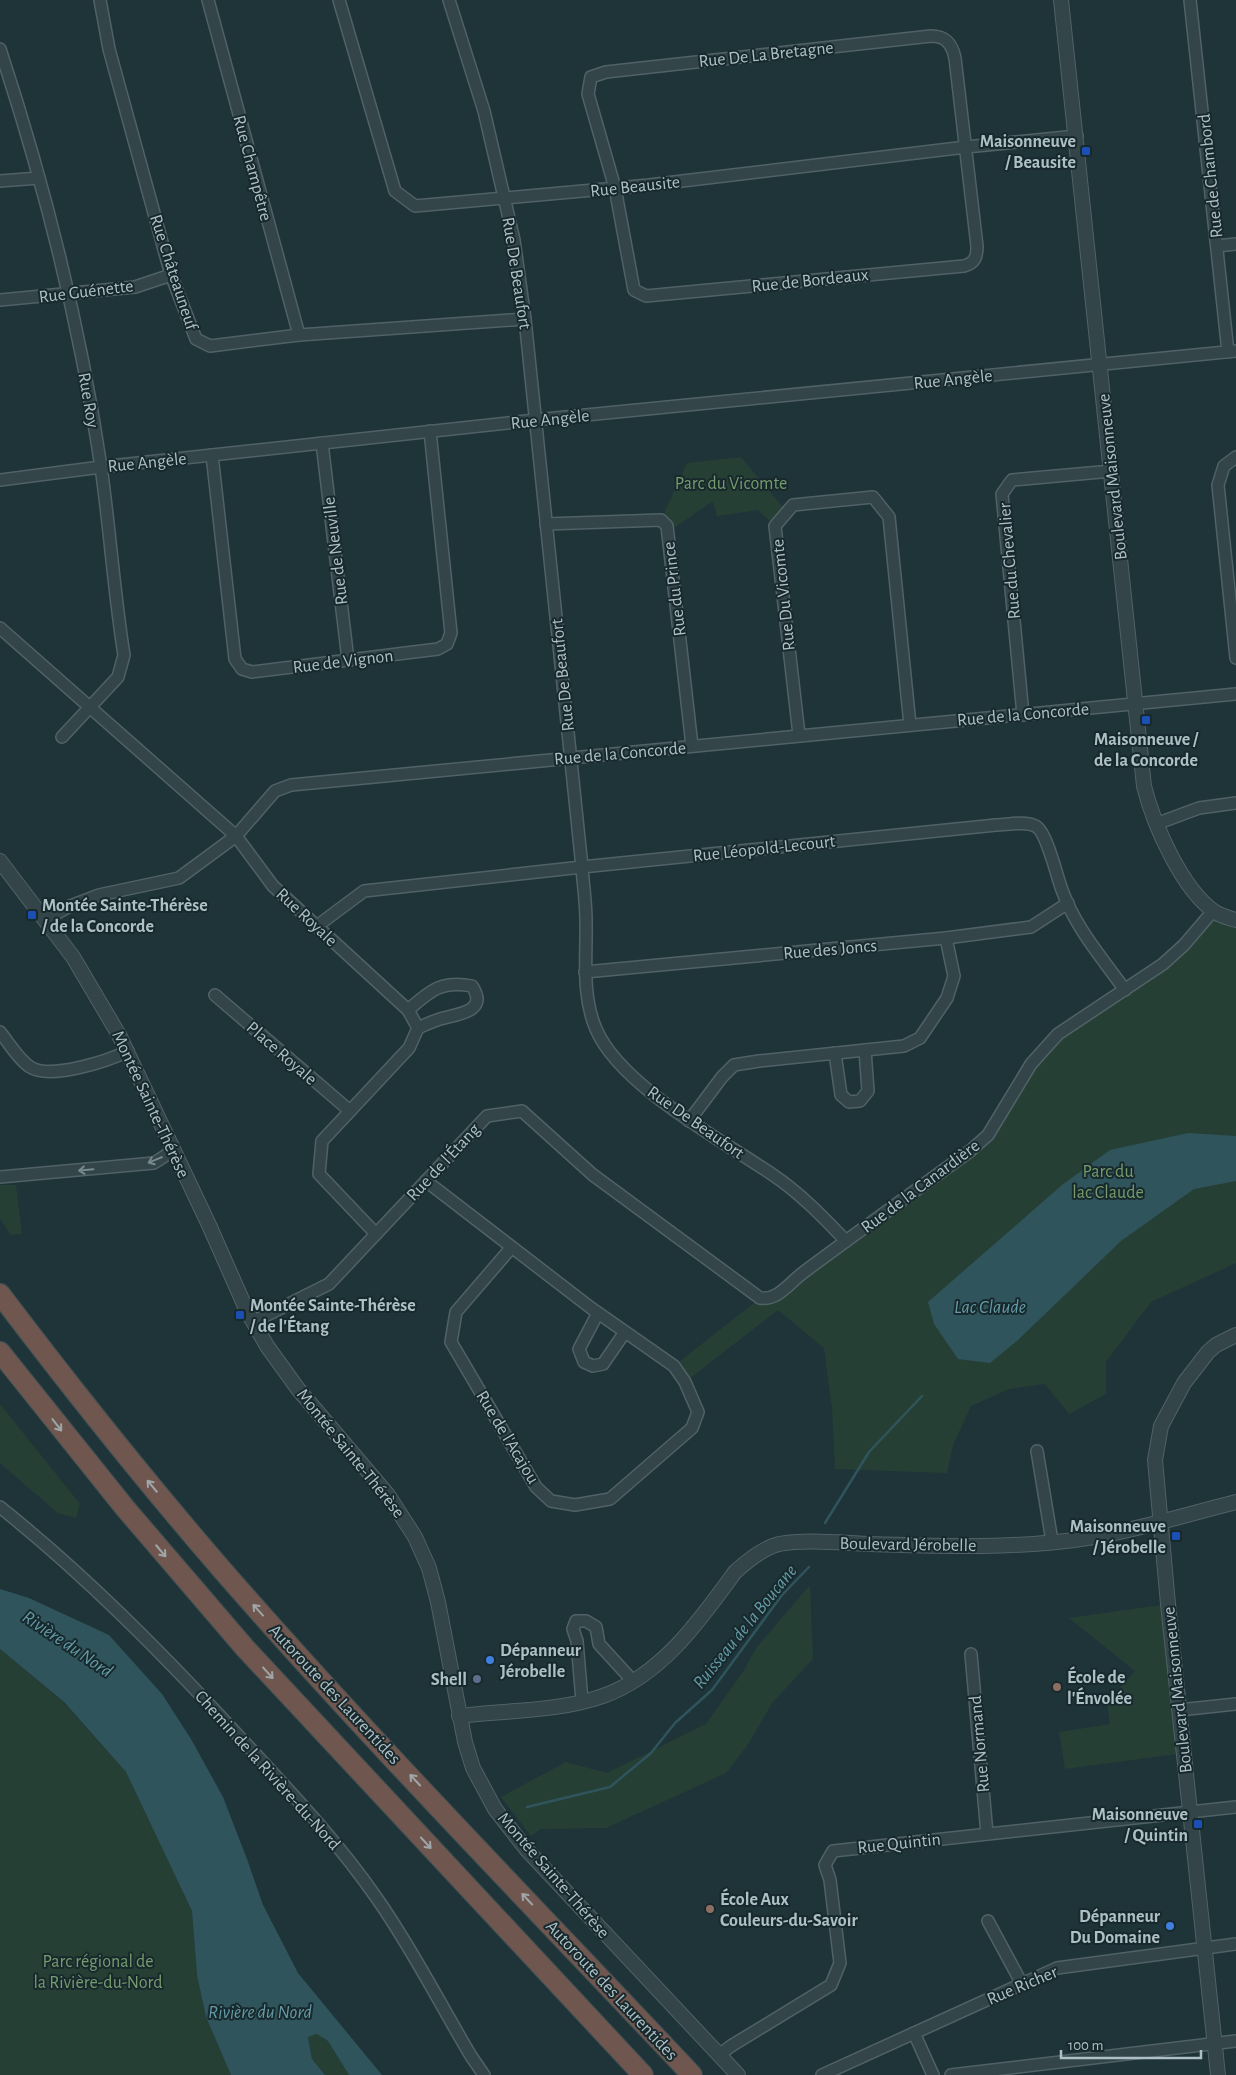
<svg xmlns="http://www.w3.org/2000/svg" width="1236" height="2075" font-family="'Alegreya Sans',sans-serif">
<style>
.green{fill:#263f35}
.water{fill:#2f545c}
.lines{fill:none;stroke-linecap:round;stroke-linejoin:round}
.stream{stroke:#2f545c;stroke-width:2.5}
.minor-casing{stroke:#506266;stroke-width:14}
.tertiary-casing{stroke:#506266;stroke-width:16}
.motorway-casing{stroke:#3d4f53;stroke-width:22}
.minor{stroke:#334549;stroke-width:11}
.tertiary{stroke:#334549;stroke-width:14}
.motorway{stroke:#6f564f;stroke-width:20}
.oneway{stroke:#76898d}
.oneway2{stroke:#9ea6a8}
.transit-dot{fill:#1a4fb4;stroke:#18292d;stroke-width:2}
.shop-dot{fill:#3f7fe0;stroke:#18292d;stroke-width:2}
.service-dot{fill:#5c6f8a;stroke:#18292d;stroke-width:2}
.education-dot{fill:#8d6e63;stroke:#18292d;stroke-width:2}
.labels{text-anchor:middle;stroke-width:4;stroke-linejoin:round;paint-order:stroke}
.street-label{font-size:18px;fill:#adc0c5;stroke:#18292d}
.poi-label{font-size:18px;font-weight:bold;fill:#adc0c5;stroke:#18292d;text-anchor:end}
.park-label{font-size:18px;fill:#749c6c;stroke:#18292d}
.water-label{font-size:19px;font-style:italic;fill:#649ba6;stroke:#18292d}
</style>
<rect width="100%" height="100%" fill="#1f3438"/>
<!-- green -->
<g class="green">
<polygon points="741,457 787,512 775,526 758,510 717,516 713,501 668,532 661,520 687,463"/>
<polygon points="1213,911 1236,920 1236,1263 1151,1302 1106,1362 1106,1394 1069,1414 1045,1384 1009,1389 971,1406 953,1445 947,1473 835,1469 832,1409 824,1348 778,1310 685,1382 674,1366 760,1298 767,1299 970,1151 1058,1034 1163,964"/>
<polygon points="0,1185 16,1185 22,1234 11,1235 0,1219"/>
<polygon points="0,1404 80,1504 76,1518 58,1513 0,1463"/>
<polygon points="810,1585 813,1659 772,1703 749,1743 726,1773 606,1828 541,1829 531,1836 501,1797 566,1762 607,1773 706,1724 743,1672 756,1648"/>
<polygon points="1168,1604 1184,1753 1065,1769 1059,1732 1110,1724 1107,1703 1135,1671 1069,1618"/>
<polygon points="0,1649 62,1701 126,1772 192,1911 197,1975 206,2017 231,2075 0,2075"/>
<polygon points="318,2034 328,2041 349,2075 325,2075 312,2059 308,2036"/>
</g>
<!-- water -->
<g class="water">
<polygon points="1188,1133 1236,1136 1236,1181 1194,1189 1121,1241 1018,1340 990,1363 958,1359 934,1324 928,1302 1062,1185 1110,1150"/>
<polygon points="0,1589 29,1598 109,1635 162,1694 191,1739 223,1797 247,1859 263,1905 298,1973 382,2075 349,2075 328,2041 317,2034 308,2037 312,2059 325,2075 231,2075 206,2017 197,1975 192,1911 126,1772 64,1702 0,1649"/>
</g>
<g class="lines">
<!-- stream -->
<g class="stream">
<polyline points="825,1523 869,1452 922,1396"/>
<polyline points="527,1807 610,1787 651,1753 675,1723 712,1690 782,1595 809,1567"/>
</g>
<defs>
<g id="minor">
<polyline points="100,0 109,49 171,275 196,339 210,346 299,335 525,319"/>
<polyline points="208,0 299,335"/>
<polyline points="339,0 395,191 415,206 649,185 966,147 1077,136"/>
<path d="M449,0L484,111L514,240L525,319L582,867C583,884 586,902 586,920C587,956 581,994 596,1029C620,1086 722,1140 773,1175C800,1193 823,1217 846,1241"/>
<polyline points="1190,0 1228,352"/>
<path d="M931,36C946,36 952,44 955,58L977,246C977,257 975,263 964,266L646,296L634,290L615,188L588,94L591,77L606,72Z"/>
<path d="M0,49C45,186 80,325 101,467C110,530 114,593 124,655L118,677L62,737"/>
<polyline points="0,181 39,178"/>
<polyline points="1217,246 1236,244"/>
<polyline points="0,300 135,287 171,275"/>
<polyline points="322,443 348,660"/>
<polyline points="212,455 235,659 242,669 252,672 438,649 447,644 451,633 430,431"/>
<polyline points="1236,457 1224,466 1218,485 1236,658"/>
<polyline points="0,480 101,467 535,420 1236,351"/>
<polyline points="546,524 661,520 667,526 692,746"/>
<polyline points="0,628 236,836 273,886 408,1010 418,1028 409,1048 322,1141 319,1174 376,1234"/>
<polyline points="1023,715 1002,494 1012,480 1112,471"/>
<polyline points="799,735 775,526 793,505 873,497 889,517 910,725"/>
<polyline points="1156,824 1199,808 1236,803"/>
<polyline points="45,920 70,906 99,895 179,878 236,836 275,791 291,785 1236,694"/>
<path d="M317,926L364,891L582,867L996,825C1007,825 1027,820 1037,827C1047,834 1057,877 1062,890C1075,927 1102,958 1125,990"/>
<polyline points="585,972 946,938 1031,927 1068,903"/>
<polyline points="215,995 350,1111"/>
<path d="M408,1010C430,991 441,980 472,986C489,1012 458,1014 440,1019C433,1021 425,1025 418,1028"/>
<path d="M0,1032C9,1043 18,1059 30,1067C50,1080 108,1061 128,1051"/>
<polyline points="835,1053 841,1095 849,1102 860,1101 868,1091 865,1050"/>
<polyline points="689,1121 722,1077 734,1065 759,1061 904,1046 920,1038 947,998 954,976 946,938"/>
<polyline points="0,1177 154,1163 174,1150"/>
<polyline points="426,1181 591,1308 674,1366 685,1382 698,1412 692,1428 610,1499 575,1505 551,1501 536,1487 451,1342 456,1312 511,1248"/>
<polyline points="598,1313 579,1349 584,1362 593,1366 603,1364 625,1332"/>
<path d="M253,1322L329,1284L487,1116L522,1111L593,1175L760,1298C778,1301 790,1282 804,1272C859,1231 915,1191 970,1151L988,1135L1031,1064L1058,1034L1163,964L1184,945L1213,911"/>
<polyline points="1037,1451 1052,1541"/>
<path d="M0,1507C85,1575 160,1651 234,1731C284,1785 336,1839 378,1900C413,1950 440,2004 471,2056L484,2075"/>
<polyline points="971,1654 987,1834"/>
<polyline points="582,1701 577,1641 573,1629 576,1621 586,1621 596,1627 599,1644 632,1680"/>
<polyline points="1179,1710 1236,1704"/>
<polyline points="988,1921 1022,1984"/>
<polyline points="914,2033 933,2075"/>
<polyline points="719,2055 731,2046 831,1985 840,1963 830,1880 825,1865 833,1851 1236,1807"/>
<polyline points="822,2075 1057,1968 1236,1944"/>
<polyline points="951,2075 1236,2041"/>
</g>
<g id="tertiary">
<path d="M1061,0L1144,786C1153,823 1182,890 1215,912C1221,916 1229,918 1236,920"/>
<polyline points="0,861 73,957 119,1035 209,1225 247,1311 267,1346 298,1389 388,1495 415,1537 429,1568 438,1602 465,1742 473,1768 495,1809 527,1850 738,2075"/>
<path d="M459,1716C506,1710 558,1712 603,1696C662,1675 700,1620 735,1572C747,1561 763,1548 779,1544C806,1539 842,1543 870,1544C940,1546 1012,1549 1081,1539C1134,1531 1185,1515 1236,1502"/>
<polyline points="1218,2075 1168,1604 1155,1460 1161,1426 1184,1383 1208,1352 1216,1345 1236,1335"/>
</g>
<g id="motorway">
<path d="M0,1294C72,1389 146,1482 224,1572C374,1744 535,1908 692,2075"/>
<polyline points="0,1352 125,1508 245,1648 643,2075"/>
</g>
</defs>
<!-- minor casing -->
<use href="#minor" class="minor-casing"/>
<!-- tertiary casing -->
<use href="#tertiary" class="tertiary-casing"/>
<!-- motorway casing -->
<use href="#motorway" class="motorway-casing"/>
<!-- minor -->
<use href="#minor" class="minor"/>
<!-- tertiary -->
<use href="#tertiary" class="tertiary"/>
<!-- motorway -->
<use href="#motorway" class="motorway"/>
</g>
<!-- one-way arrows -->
<defs><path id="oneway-shaft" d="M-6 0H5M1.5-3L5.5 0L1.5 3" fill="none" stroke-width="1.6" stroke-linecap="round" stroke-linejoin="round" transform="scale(1.25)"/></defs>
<g class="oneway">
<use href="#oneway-shaft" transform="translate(155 1160) rotate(157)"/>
<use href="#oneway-shaft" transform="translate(86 1170) rotate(175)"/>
</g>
<g class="oneway2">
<use href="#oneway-shaft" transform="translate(57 1425) rotate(52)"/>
<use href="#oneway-shaft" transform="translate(152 1486) rotate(-130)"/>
<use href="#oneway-shaft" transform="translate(161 1551) rotate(50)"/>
<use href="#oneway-shaft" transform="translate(258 1610) rotate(-132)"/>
<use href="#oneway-shaft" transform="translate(268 1673) rotate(48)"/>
<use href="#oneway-shaft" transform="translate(415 1780) rotate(-133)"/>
<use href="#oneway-shaft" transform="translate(426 1843) rotate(47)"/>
<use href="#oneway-shaft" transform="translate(527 1899) rotate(-133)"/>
</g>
<!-- markers -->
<g class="transit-dot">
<rect x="1081" y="146" width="10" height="10" rx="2.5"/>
<rect x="1141" y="715" width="10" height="10" rx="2.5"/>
<rect x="27" y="910" width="10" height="10" rx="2.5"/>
<rect x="235" y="1310" width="10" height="10" rx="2.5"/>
<rect x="1171" y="1531" width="10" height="10" rx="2.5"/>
<rect x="1193" y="1819" width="10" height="10" rx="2.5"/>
</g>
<g class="shop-dot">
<circle cx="490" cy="1660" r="5"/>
<circle cx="1170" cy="1926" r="5"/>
</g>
<circle class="service-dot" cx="477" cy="1679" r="5"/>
<g class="education-dot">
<circle cx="1057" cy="1687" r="5"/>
<circle cx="710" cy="1909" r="5"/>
</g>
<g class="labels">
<!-- street labels -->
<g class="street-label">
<text transform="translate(766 54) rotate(-6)" y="6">Rue De La Bretagne</text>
<text transform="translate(253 168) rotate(75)" y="6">Rue Champêtre</text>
<text transform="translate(1210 176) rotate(-96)" y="6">Rue de Chambord</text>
<text transform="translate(635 186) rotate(-6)" y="6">Rue Beausite</text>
<text transform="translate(174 272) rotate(72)" y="6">Rue Châteauneuf</text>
<text transform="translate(517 273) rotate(81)" y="6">Rue De Beaufort</text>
<text transform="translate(810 280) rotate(-6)" y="6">Rue de Bordeaux</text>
<text transform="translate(86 291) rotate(-7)" y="6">Rue Guénette</text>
<text transform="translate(953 379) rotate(-6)" y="6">Rue Angèle</text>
<text transform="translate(89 400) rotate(80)" y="6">Rue Roy</text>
<text transform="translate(550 419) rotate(-6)" y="6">Rue Angèle</text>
<text transform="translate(147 462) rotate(-6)" y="6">Rue Angèle</text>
<text transform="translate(1112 477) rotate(-96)" y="6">Boulevard Maisonneuve</text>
<text transform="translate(335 551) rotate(-97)" y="6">Rue de Neuville</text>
<text transform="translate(1009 561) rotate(-95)" y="6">Rue du Chevalier</text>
<text transform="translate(674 589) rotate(-97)" y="6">Rue du Prince</text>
<text transform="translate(783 595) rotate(-96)" y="6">Rue Du Vicomte</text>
<text transform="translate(343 661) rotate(-7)" y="6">Rue de Vignon</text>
<text transform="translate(562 675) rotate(-96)" y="6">Rue De Beaufort</text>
<text transform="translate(1023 714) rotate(-5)" y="6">Rue de la Concorde</text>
<text transform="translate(620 753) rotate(-5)" y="6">Rue de la Concorde</text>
<text transform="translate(764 848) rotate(-6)" y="6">Rue Léopold-Lecourt</text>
<text transform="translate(307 917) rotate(43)" y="6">Rue Royale</text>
<text transform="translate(830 949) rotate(-5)" y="6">Rue des Joncs</text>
<text transform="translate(282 1053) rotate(41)" y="6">Place Royale</text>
<text transform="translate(151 1104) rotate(65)" y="6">Montée Sainte-Thérèse</text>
<text transform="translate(696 1122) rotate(35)" y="6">Rue De Beaufort</text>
<text transform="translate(443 1162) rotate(-47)" y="6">Rue de l'Étang</text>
<text transform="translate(920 1186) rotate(-37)" y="6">Rue de la Canardière</text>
<text transform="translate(508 1437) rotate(59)" y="6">Rue de l'Acajou</text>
<text transform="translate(351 1453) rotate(51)" y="6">Montée Sainte-Thérèse</text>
<text transform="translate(908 1544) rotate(1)" y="6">Boulevard Jérobelle</text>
<text transform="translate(1177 1690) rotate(-96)" y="6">Boulevard Maisonneuve</text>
<text transform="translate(335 1694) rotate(47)" y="6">Autoroute des Laurentides</text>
<text transform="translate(979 1744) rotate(-95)" y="6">Rue Normand</text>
<text transform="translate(268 1770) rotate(48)" y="6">Chemin de la Rivière-du-Nord</text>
<text transform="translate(899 1843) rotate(-6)" y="6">Rue Quintin</text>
<text transform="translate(554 1875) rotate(49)" y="6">Montée Sainte-Thérèse</text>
<text transform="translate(1022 1985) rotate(-23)" y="6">Rue Richer</text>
<text transform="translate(612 1990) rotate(47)" y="6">Autoroute des Laurentides</text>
</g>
<!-- poi labels -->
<g class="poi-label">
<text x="1076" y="147">Maisonneuve<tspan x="1076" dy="21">/ Beausite</tspan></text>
<text x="1146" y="745" text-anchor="middle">Maisonneuve /<tspan x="1146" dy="21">de la Concorde</tspan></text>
<text x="42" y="911" text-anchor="start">Montée Sainte-Thérèse<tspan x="42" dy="21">/ de la Concorde</tspan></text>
<text x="250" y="1311" text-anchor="start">Montée Sainte-Thérèse<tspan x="250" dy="21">/ de l'Étang</tspan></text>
<text x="1166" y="1532">Maisonneuve<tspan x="1166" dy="21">/ Jérobelle</tspan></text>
<text x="500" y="1656" text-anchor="start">Dépanneur<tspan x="500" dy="21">Jérobelle</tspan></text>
<text x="1067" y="1683" text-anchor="start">École de<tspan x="1067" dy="21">l'Énvolée</tspan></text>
<text x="467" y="1685">Shell</text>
<text x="1188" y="1820">Maisonneuve<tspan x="1188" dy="21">/ Quintin</tspan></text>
<text x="720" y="1905" text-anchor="start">École Aux<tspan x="720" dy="21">Couleurs-du-Savoir</tspan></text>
<text x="1160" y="1922">Dépanneur<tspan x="1160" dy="21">Du Domaine</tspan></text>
</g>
<!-- park labels -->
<g class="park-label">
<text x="731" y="489">Parc du Vicomte</text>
<text x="1108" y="1177">Parc du<tspan x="1108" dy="21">lac Claude</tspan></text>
<text x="98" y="1967">Parc régional de<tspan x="98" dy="21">la Rivière-du-Nord</tspan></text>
</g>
<!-- water labels -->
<g class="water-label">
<text x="990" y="1313">Lac Claude</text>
<text transform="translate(744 1626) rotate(-51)" y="7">Ruisseau de la Boucane</text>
<text transform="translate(68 1643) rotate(34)" y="7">Rivière du Nord</text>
<text x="260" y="2018">Rivière du Nord</text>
</g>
</g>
<!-- scale -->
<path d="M1061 2050v8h140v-8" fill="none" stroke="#adc0c5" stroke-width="2.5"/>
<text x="1068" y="2050" font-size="15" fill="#adc0c5" stroke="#18292d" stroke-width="4" paint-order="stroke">100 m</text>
</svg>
